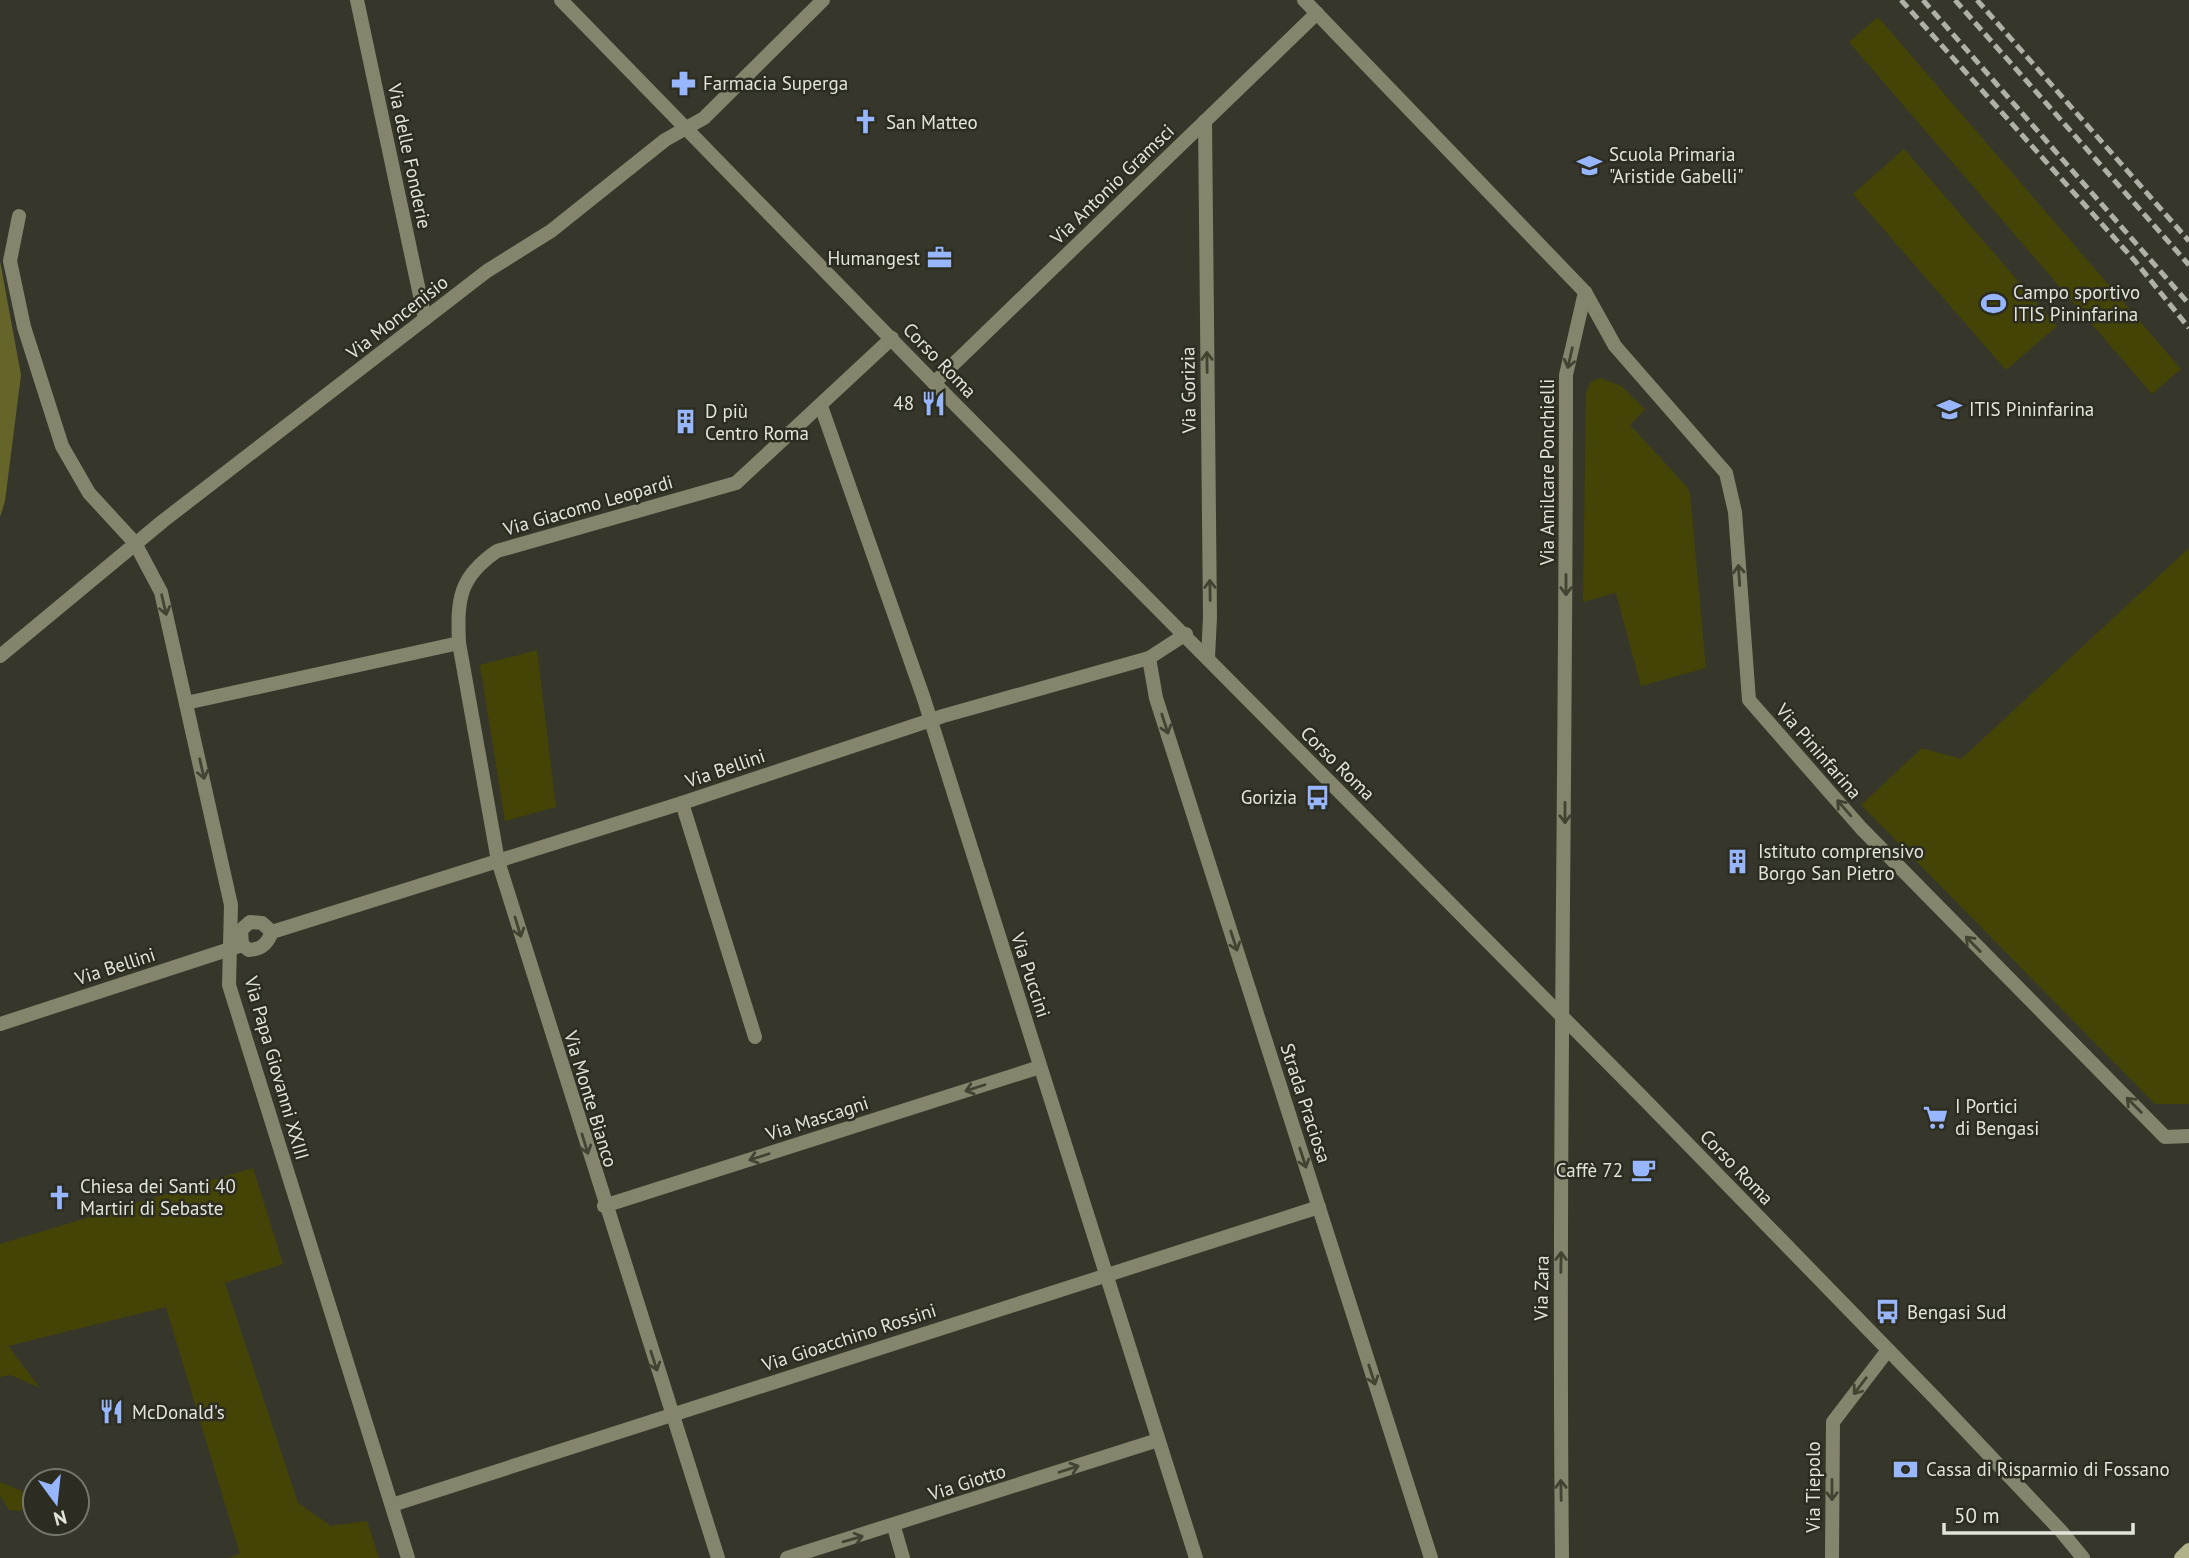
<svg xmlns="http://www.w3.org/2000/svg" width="2189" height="1558" font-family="'PT Sans',sans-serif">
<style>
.green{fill:#454407}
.forest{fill:#65652a}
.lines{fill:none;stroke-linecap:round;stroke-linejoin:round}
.minor{stroke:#84856c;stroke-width:14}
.tertiary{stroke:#84856c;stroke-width:14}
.secondary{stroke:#b1b289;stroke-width:14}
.rail{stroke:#afb0a6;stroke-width:5;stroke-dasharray:10 5;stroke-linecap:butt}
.oneway{stroke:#424333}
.labels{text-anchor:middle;stroke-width:5;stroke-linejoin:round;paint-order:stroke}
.poi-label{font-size:19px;fill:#e2e3da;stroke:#2c2d20;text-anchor:start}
.street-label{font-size:19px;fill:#e2e3da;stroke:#2c2d20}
</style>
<rect width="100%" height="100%" fill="#36372a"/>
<!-- green -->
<g class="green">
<polygon points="1878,17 2181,369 2152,394 1849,42"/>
<polygon points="1904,149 2057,326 2006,370 1853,194"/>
<polygon points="1600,378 1621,386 1645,409 1630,425 1688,488 1690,495 1706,668 1641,686 1616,593 1583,602 1586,393 1591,382"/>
<polygon points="2189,548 2189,1104 2155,1104 1861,805 1922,748 1961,759"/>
<polygon points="537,650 556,807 505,821 480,665"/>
<polygon points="253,1168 283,1264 225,1283 298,1503 331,1526 367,1521 379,1558 228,1558 240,1554 166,1307 8,1346 40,1388 11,1375 0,1377 0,1244"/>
<polygon points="0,1482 22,1491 27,1504 20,1511 9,1510 0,1495"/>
</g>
<!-- forest -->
<polygon class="forest" points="0,261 21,375 5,501 0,517"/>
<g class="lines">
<!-- minor -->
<g class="minor">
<polyline points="357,0 425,319"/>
<polyline points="1304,0 1585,292 1615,346 1726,473 1735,512 1749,700 1861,828 2165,1137 2189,1136"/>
<polyline points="1205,121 1210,617 1208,658"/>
<polyline points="19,216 10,261 24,327 62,446 89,493 135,543 161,592 231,905 229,985 408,1558"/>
<polyline points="934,383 1317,13"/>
<polyline points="821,406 924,699 1196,1558"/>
<polyline points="0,656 163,521 487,271 551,231 665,140 704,118 823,0"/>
<polyline points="1149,658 1156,698 1431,1558"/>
<polyline points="186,703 459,643"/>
<polyline points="682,803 755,1037"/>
<polyline points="242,945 241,930 250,922 262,923 272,932"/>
<path d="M0,1024L230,949L242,945L249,950C262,949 267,944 272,932L682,803L943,716L1149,658L1186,634"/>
<polyline points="604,1206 1040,1067"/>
<polyline points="392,1505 1319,1207"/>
<polyline points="894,1527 903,1558"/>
<path d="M718,1558L498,861L459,643C457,599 459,577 497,551L736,483L892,338"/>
<polyline points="787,1558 1158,1440"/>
<path d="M1562,1558C1558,1164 1566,770 1566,375L1585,292"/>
<polyline points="1832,1558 1833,1422 1888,1350"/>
</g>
<!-- tertiary -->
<polyline class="tertiary" points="561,0 934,383 1646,1101 1936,1399 2061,1531 2083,1558"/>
<!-- secondary -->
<polyline class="secondary" points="2181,1558 2189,1550"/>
<!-- rail -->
<g class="rail">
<polyline points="1901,0 2135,261 2189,328"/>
<polyline points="1923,0 2189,304"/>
<polyline points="1955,0 2189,265"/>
<polyline points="1977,0 2189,241"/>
</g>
</g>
<!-- one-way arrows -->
<defs><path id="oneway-shaft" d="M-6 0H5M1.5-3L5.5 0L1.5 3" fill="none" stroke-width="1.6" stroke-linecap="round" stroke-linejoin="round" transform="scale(1.75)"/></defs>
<g class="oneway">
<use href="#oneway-shaft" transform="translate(1570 358) rotate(103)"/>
<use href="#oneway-shaft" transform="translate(1207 362) rotate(-91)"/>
<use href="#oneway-shaft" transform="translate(1739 575) rotate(-94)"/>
<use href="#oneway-shaft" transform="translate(1566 585) rotate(90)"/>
<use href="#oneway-shaft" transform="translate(1210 590) rotate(-91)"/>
<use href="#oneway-shaft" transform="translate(164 605) rotate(77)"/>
<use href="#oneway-shaft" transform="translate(1165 724) rotate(72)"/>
<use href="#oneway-shaft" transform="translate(202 769) rotate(77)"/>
<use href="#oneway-shaft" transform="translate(1844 808) rotate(-131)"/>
<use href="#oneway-shaft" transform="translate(1565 813) rotate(90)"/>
<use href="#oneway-shaft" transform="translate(518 927) rotate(73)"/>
<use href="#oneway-shaft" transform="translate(1234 941) rotate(72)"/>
<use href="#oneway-shaft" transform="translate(1973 944) rotate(-134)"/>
<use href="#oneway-shaft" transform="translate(975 1088) rotate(162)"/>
<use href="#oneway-shaft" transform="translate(2134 1105) rotate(-135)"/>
<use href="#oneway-shaft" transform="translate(585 1144) rotate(73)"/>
<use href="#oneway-shaft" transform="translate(759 1157) rotate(162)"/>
<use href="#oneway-shaft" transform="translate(1303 1158) rotate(72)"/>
<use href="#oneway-shaft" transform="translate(1561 1262) rotate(-89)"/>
<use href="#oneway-shaft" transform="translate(654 1361) rotate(72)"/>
<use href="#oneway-shaft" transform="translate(1372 1375) rotate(72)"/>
<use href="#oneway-shaft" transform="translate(1860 1386) rotate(127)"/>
<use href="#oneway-shaft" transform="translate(1069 1469) rotate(-18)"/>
<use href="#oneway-shaft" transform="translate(1561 1490) rotate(-91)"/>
<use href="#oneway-shaft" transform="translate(1832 1490) rotate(90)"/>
<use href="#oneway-shaft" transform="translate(853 1539) rotate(-16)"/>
</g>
<!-- icons -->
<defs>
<symbol id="pharmacy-bare" viewBox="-9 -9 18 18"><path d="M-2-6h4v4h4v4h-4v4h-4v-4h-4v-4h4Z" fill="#98b6fd" stroke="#2c2d20" stroke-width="2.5" paint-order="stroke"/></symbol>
<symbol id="church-bare" viewBox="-9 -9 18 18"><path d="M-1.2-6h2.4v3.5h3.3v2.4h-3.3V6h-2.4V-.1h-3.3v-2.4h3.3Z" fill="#98b6fd" stroke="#2c2d20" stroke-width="2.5" paint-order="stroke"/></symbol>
<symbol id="school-bare" viewBox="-9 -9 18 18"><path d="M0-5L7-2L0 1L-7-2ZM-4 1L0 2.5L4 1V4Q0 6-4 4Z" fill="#98b6fd" stroke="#2c2d20" stroke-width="2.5" paint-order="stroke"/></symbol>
<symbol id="office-bare" viewBox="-9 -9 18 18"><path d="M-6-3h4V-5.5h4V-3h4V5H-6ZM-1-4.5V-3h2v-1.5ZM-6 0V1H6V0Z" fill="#98b6fd" stroke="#2c2d20" stroke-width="2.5" paint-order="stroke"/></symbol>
<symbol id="stadium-bare" viewBox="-9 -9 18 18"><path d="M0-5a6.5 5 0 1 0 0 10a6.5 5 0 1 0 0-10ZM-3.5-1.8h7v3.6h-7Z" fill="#98b6fd" stroke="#2c2d20" stroke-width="2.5" paint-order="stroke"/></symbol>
<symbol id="restaurant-bare" viewBox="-9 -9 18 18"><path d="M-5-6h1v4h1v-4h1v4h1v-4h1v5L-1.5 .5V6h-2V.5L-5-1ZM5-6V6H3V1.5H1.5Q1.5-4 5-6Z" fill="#98b6fd" stroke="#2c2d20" stroke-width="2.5" paint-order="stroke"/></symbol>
<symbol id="building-bare" viewBox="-9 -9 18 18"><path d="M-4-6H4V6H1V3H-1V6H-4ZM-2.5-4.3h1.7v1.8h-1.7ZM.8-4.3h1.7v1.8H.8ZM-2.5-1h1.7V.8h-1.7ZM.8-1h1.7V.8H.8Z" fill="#98b6fd" stroke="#2c2d20" stroke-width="2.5" paint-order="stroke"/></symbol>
<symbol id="bus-bare" viewBox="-9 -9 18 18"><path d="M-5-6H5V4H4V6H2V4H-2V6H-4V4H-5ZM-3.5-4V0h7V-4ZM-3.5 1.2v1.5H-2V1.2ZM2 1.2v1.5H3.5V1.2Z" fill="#98b6fd" stroke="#2c2d20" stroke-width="2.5" paint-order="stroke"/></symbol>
<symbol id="supermarket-bare" viewBox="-9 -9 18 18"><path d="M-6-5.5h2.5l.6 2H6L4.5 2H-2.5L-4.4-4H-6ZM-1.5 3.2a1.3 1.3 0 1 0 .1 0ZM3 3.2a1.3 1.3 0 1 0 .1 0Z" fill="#98b6fd" stroke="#2c2d20" stroke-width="2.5" paint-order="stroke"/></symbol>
<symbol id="cafe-bare" viewBox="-9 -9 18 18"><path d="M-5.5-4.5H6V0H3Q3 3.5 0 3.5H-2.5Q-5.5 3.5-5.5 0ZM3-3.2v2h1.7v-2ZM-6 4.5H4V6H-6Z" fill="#98b6fd" stroke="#2c2d20" stroke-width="2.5" paint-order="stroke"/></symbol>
<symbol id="bank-bare" viewBox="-9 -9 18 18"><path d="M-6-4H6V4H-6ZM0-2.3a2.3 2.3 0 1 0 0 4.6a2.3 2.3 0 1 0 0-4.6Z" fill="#98b6fd" stroke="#2c2d20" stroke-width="2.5" paint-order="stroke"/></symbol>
</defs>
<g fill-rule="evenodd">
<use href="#pharmacy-bare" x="666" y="66" width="35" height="35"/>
<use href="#church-bare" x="848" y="104" width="35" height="35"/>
<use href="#school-bare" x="1572" y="148" width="35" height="35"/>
<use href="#office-bare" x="922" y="240" width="35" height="35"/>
<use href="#stadium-bare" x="1976" y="286" width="35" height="35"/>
<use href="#restaurant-bare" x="916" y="386" width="35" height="35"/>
<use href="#school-bare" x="1932" y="392" width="35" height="35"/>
<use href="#building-bare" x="668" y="404" width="35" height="35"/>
<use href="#bus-bare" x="1300" y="780" width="35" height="35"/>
<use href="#building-bare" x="1720" y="844" width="35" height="35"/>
<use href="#supermarket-bare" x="1918" y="1100" width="35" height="35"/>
<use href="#cafe-bare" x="1626" y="1152" width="35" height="35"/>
<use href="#church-bare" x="42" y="1180" width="35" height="35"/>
<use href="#bus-bare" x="1870" y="1294" width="35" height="35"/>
<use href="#restaurant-bare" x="94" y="1394" width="35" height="35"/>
<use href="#bank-bare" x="1888" y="1452" width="35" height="35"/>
</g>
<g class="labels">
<!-- poi labels -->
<g class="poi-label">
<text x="703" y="90">Farmacia Superga</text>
<text x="886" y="129">San Matteo</text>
<text x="1609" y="161">Scuola Primaria<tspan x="1609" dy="22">"Aristide Gabelli"</tspan></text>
<text x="920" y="265" text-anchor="end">Humangest</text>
<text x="2013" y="299">Campo sportivo<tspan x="2013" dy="22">ITIS Pininfarina</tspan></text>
<text x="914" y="410" text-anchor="end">48</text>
<text x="1969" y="416">ITIS Pininfarina</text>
<text x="705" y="418">D più<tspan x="705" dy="22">Centro Roma</tspan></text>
<text x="1297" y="804" text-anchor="end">Gorizia</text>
<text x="1758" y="858">Istituto comprensivo<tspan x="1758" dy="22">Borgo San Pietro</tspan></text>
<text x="1955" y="1113">I Portici<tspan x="1955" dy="22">di Bengasi</tspan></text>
<text x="1623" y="1177" text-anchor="end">Caffè 72</text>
<text x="80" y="1193">Chiesa dei Santi 40<tspan x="80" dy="22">Martiri di Sebaste</tspan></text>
<text x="1907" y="1319">Bengasi Sud</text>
<text x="132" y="1419">McDonald's</text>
<text x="1926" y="1476">Cassa di Risparmio di Fossano</text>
</g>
<!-- street labels -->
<g class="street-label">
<text transform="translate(410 156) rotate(78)" y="7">Via delle Fonderie</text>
<text transform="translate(1112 184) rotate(-44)" y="7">Via Antonio Gramsci</text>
<text transform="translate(397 317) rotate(-38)" y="7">Via Moncenisio</text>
<text transform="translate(940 360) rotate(46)" y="7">Corso Roma</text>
<text transform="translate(1188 390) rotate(-91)" y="7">Via Gorizia</text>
<text transform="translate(1547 472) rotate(-90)" y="7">Via Amilcare Ponchielli</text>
<text transform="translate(588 505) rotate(-16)" y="7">Via Giacomo Leopardi</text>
<text transform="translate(1819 751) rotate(49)" y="7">Via Pininfarina</text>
<text transform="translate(1338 763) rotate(45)" y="7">Corso Roma</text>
<text transform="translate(725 768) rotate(-19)" y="7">Via Bellini</text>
<text transform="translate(115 966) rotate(-18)" y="7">Via Bellini</text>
<text transform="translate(1031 975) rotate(72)" y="7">Via Puccini</text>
<text transform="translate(277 1068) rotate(74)" y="7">Via Papa Giovanni XXIII</text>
<text transform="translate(591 1099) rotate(73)" y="7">Via Monte Bianco</text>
<text transform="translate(1306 1103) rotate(72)" y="7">Strada Praciosa</text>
<text transform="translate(817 1118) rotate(-18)" y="7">Via Mascagni</text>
<text transform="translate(1737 1167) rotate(46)" y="7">Corso Roma</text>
<text transform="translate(1541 1288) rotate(-89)" y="7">Via Zara</text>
<text transform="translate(849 1337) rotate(-18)" y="7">Via Gioacchino Rossini</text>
<text transform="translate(967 1482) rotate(-18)" y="7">Via Giotto</text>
<text transform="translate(1813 1487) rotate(-90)" y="7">Via Tiepolo</text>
</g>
</g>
<!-- north arrow -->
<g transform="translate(56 1502) rotate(165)"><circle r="33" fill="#2c2d20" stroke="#75766a" stroke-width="2"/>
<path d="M0-5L12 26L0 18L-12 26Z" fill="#98b6fd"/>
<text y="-10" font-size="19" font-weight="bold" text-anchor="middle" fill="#e2e3da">N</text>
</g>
<!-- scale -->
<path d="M1944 1523v10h189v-10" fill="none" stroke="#e2e3da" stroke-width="3.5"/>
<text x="1954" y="1523" font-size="21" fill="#e2e3da" stroke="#2c2d20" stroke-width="5" paint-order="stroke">50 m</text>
</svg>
